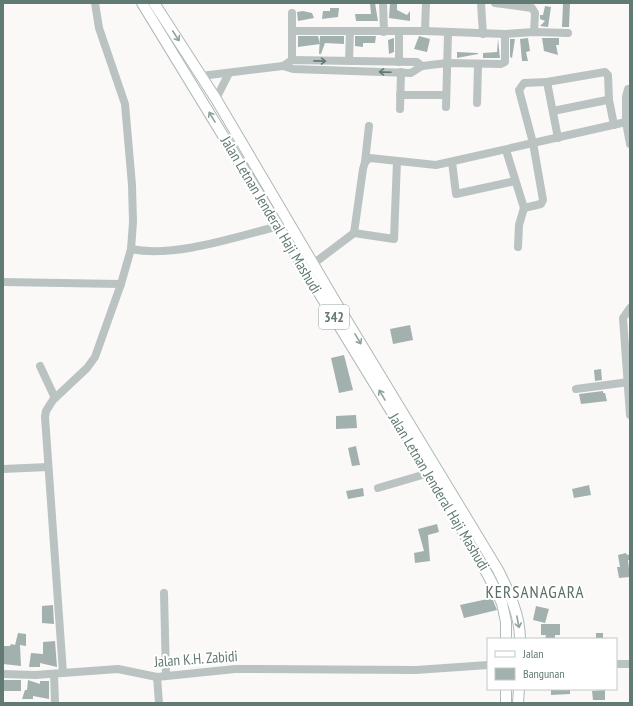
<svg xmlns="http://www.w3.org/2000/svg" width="633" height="706" font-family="'PT Sans Narrow',sans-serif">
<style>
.building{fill:#a2b1ad}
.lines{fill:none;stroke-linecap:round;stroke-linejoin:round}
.major-casing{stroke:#afb9b6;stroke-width:12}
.minor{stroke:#bac3c1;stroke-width:8}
.major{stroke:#fff;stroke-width:10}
.oneway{stroke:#91a29e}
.oneway2{stroke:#627a74}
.labels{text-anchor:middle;stroke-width:4;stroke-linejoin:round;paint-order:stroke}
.shield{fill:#fff;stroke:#91a29e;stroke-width:1}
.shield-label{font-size:14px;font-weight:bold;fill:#627a74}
.street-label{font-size:15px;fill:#627a74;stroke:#fff}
.quarter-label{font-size:17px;letter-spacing:1px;fill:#596c66;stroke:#fff}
</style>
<rect width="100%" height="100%" fill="#faf9f8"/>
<!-- building -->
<g class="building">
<polygon points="370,3 375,3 378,21 356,21 355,14 371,14"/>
<polygon points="390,3 397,3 397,10 407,15 410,11 410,21 389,18"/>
<polygon points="563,3 570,3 569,27 562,27"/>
<polygon points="545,6 551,7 548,27 540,26 545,21 540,19 540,15 543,15"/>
<polygon points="330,8 339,8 338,17 322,19 323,11 330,11"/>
<polygon points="303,11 312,13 314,18 298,21 297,12"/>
<polygon points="298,36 318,36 320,44 298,47"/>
<polygon points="320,36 344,36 344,44 325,43 321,54 319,54"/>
<polygon points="355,36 376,36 375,43 363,43 363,47 355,46"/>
<polygon points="419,36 430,39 427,52 414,49"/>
<polygon points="394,38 394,52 389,54 388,40"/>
<polygon points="528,38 530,51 526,52 528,61 522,61 520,39"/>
<polygon points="542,38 559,38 559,45 556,45 558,55 544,51"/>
<polygon points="498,39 500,58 483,58 483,53 497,52"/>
<polygon points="510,39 515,39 512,58 510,57"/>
<polygon points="457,52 478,53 478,54 457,58"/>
<polygon points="410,325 413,340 393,344 390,329"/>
<polygon points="344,355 353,390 339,393 331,358"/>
<polygon points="601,369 602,380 595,381 594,370"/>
<polygon points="603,391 603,393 605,393 607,401 581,404 579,394"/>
<polygon points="356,415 357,428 336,429 336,416"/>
<polygon points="356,446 360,465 352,466 348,448"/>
<polygon points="589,485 591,495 574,498 572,489"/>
<polygon points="363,488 364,496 348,499 346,491"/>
<polygon points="437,524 439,532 428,535 430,561 415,563 414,553 424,551 418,529"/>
<polygon points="626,553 627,555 630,554 630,560 628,560 630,577 619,578 617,567 620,567 618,555"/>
<polygon points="492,598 497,610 464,618 460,605"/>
<polygon points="53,605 54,624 42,623 42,606"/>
<polygon points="536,606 549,609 545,623 533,620"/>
<polygon points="541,624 560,624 560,635 555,635 555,639 545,639 546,635 541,635"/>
<polygon points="18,633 26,634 26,646 20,645 21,666 3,664 3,646 10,646 11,644 15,645"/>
<rect x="596" y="633" width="7" height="6"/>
<polygon points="55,641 57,667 40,663 40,667 29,667 31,653 43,654 43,642"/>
<rect x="3" y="680" width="18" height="11"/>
<polygon points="28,680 40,684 40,681 49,681 49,699 33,696 33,699 22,699 25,690 27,690"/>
<polygon points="551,689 570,689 570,694 551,695"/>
<polygon points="605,690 605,700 593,700 592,691"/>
</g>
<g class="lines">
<defs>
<g id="major">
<polyline points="142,3 429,473 489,577 502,603 506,622 506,639"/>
<path d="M154,3L216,99L335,301L498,570C509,592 520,615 520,639"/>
<polyline points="506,703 506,689"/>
<polyline points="518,703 519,689"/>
</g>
</defs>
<!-- major casing -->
<use href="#major" class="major-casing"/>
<!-- minor -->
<g class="minor">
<polyline points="383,3 384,32"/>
<polyline points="481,3 483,34"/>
<polyline points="495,3 532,8 535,13 534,32"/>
<polyline points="293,31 425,31 505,34 534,32 568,33"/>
<polyline points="425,31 426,3"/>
<polyline points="292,60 292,13"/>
<polyline points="349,61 350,31"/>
<polyline points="399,62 399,32"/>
<polyline points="283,66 293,69 411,73 422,66 447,63 501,64 505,62 505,34"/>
<polyline points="201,76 283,66 292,60 417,62 422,66"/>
<polyline points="547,82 605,72 608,75 609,100"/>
<polyline points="400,95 446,95"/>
<polyline points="216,99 229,73"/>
<polyline points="477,103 478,65"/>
<polyline points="446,107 448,33"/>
<polyline points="400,109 401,72"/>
<polyline points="553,111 607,100 609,100 614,125"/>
<polyline points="630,121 626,122 630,144"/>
<polyline points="506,150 524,208 519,225 518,247"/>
<polyline points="365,162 369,126"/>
<polyline points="452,162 456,194 515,181"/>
<polyline points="524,208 541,204 543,200 533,143 519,90 524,83 547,82 558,138"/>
<polyline points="354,233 394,239 397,161"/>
<path d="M131,249C174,258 236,237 279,226"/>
<polyline points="313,264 354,233 363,169 365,162 370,158 436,165 626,122 626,97 628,89 630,89"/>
<polyline points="3,282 121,284"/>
<polyline points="630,308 623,318 630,415"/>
<polyline points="40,366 55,398"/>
<polyline points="576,389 629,382"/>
<polyline points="3,469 48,467"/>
<polyline points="378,488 429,473"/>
<polyline points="164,593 166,675"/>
<polyline points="616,664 630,664"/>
<polyline points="63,673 45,417 46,411 53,400 87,368 95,357 121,284 131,249 133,222 132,185 125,104 99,28 95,3"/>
<polyline points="3,674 35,675 118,669 157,677 235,669 416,670 488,665"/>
<polyline points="54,674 55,703"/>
<polyline points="157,677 159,703"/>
</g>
<!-- major -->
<use href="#major" class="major"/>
</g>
<!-- one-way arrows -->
<defs><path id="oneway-shaft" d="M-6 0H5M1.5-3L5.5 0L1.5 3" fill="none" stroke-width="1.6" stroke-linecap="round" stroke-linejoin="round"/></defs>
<g class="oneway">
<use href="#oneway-shaft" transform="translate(176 36) rotate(57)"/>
<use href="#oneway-shaft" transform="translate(212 117) rotate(-121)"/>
<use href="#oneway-shaft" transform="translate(358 339) rotate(59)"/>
<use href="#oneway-shaft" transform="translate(382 395) rotate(-121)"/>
<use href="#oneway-shaft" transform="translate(518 622) rotate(79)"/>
</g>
<g class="oneway2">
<use href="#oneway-shaft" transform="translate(320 61) rotate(1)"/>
<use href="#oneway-shaft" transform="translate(385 72) rotate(-178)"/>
</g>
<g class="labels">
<!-- shield labels -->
<rect class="shield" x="319" y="305" width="30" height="24" rx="3"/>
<g class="shield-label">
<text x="334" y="322">342</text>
</g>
<!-- street labels -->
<g class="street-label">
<text transform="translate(271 215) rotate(59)" y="5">Jalan Letnan Jenderal Haji Mashudi</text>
<text transform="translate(439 492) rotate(59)" y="5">Jalan Letnan Jenderal Haji Mashudi</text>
<text transform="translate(196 659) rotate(-4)" y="5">Jalan K.H. Zabidi</text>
</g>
<!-- quarter labels -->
<g class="quarter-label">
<text x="535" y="598">KERSANAGARA</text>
</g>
</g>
<!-- border -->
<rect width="633" height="706" fill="none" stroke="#627a74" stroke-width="8"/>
<!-- legend -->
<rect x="487" y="638" width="130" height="52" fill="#ffffff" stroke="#c0cac7"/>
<rect x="495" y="651" width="20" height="6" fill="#ffffff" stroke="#c0cac7"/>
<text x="523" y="658" font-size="12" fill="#627a74">Jalan</text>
<rect x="495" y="668" width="20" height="12" fill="#a2b1ad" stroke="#c0cac7"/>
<text x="523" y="678" font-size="12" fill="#627a74">Bangunan</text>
</svg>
